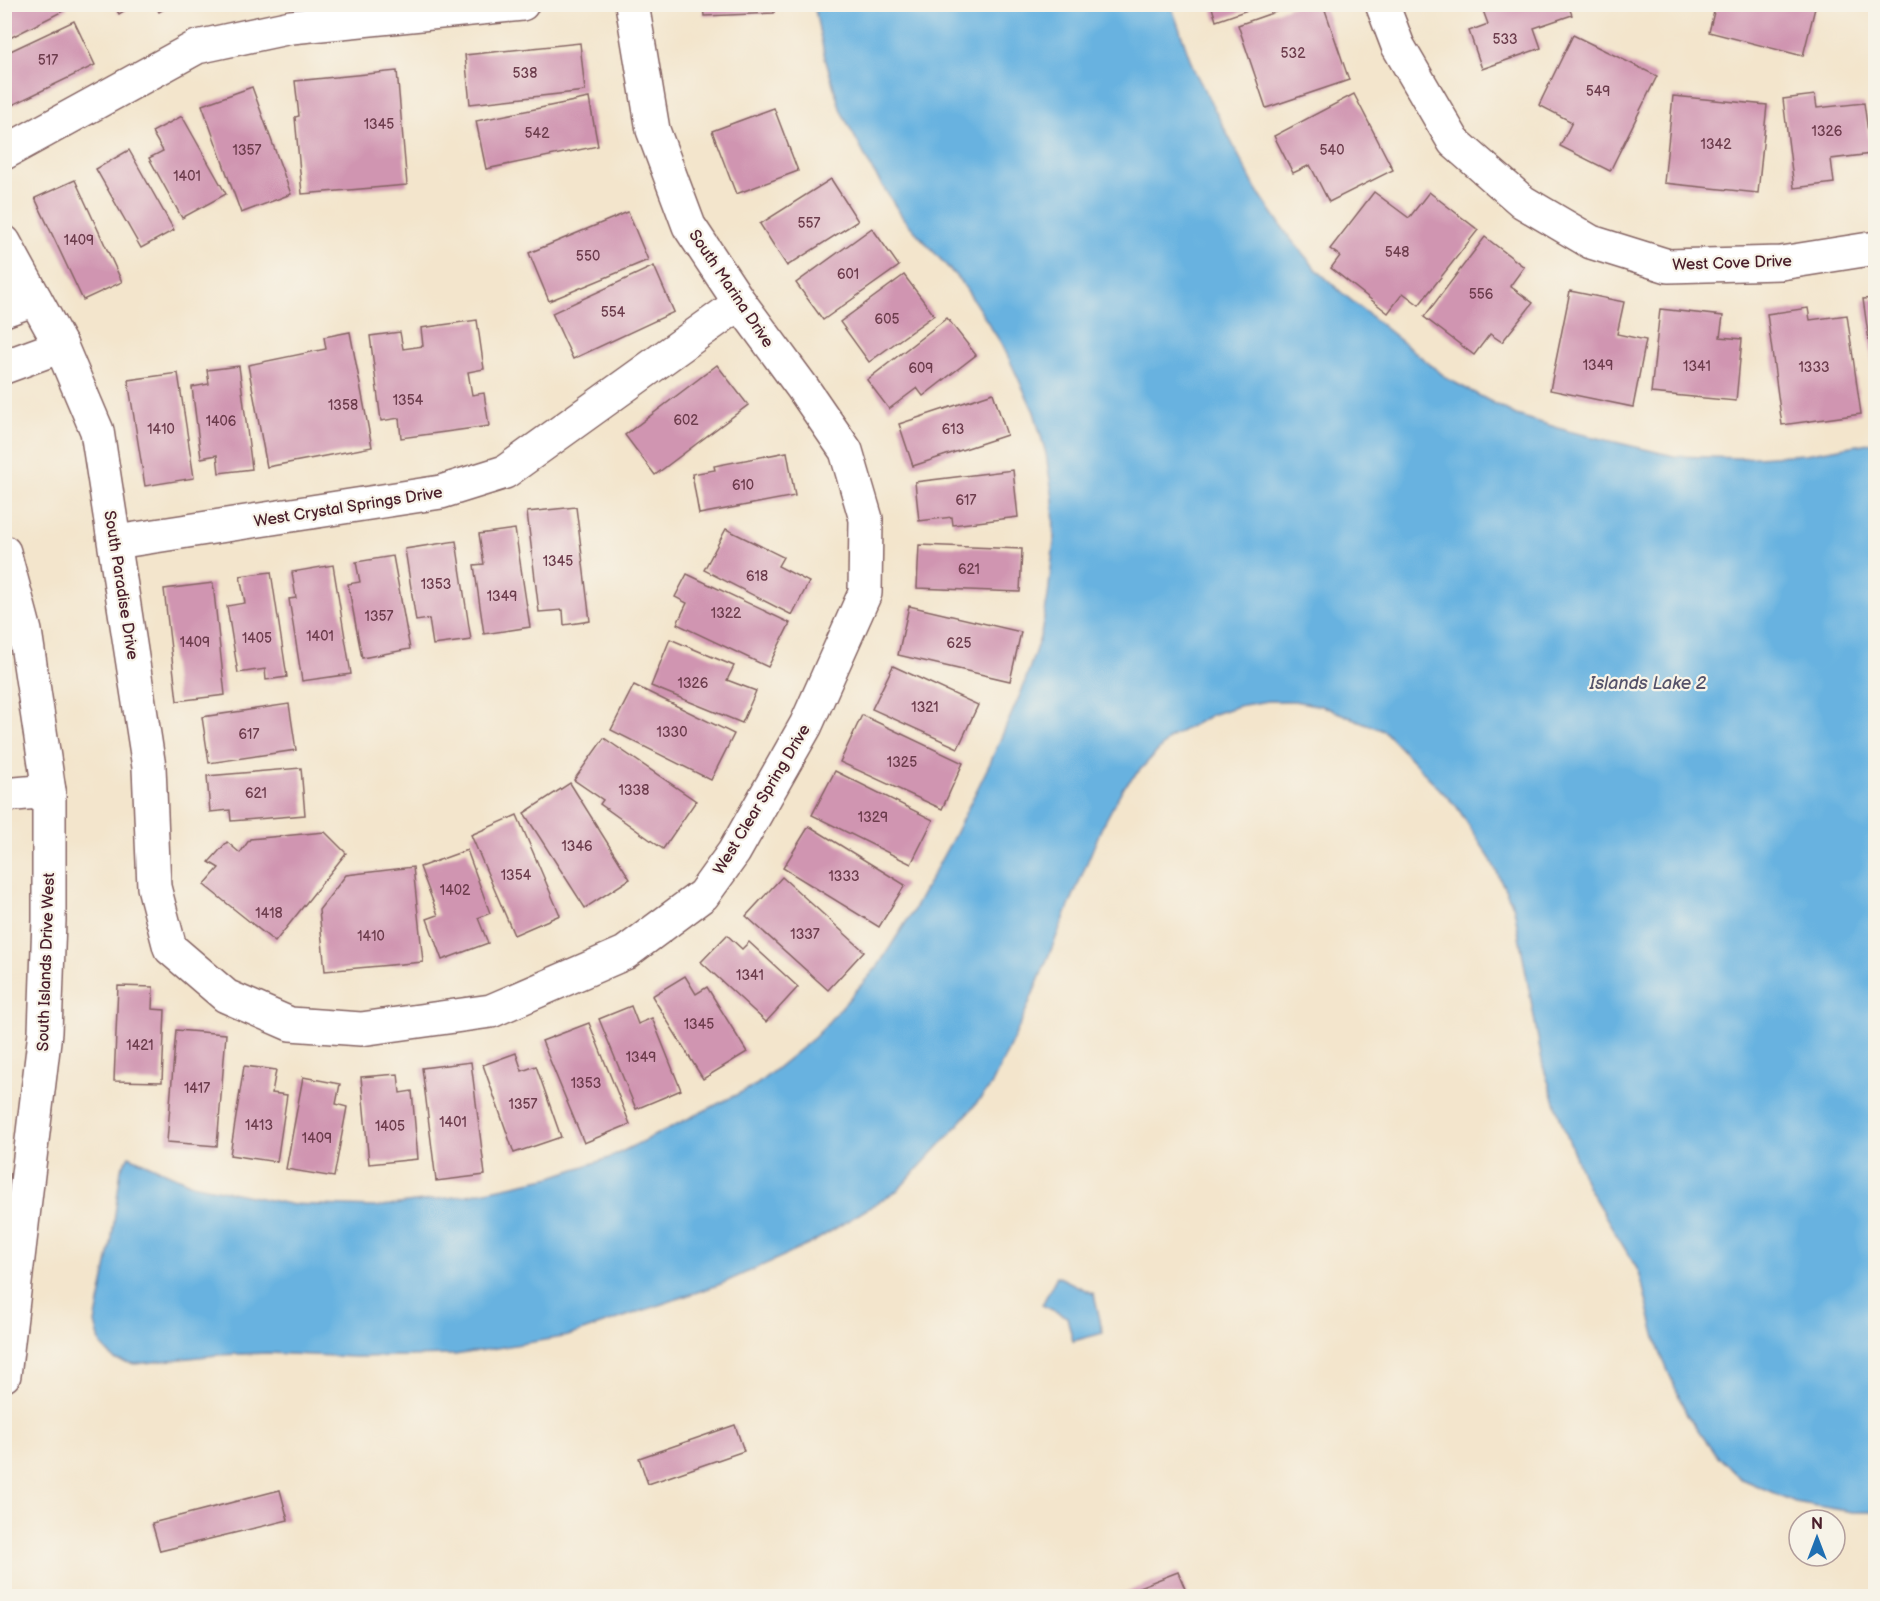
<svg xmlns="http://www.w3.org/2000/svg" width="1880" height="1601" font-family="'Balsamiq Sans',sans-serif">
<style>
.water{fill:#68b2e0;stroke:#596886;stroke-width:1.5}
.building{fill:#d095b1}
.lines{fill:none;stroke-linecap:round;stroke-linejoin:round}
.minor-casing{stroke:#856463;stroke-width:36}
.minor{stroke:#fff;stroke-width:33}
.labels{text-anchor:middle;stroke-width:4.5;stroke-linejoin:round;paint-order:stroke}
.number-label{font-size:14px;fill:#6c3c4c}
.street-label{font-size:16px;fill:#4a1f2b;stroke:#f7f3e8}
.water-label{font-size:18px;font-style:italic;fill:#54526a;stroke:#f7f3e8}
</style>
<rect width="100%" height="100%" fill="#f7f3e8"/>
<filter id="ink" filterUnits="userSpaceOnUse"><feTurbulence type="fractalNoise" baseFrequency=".0167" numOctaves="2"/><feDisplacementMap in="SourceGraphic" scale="12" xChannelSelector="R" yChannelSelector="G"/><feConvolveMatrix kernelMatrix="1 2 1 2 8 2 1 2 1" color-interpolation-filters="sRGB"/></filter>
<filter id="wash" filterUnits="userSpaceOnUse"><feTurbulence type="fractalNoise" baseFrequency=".008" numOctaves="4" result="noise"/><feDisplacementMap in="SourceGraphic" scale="24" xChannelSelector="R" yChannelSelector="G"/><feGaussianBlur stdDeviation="1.35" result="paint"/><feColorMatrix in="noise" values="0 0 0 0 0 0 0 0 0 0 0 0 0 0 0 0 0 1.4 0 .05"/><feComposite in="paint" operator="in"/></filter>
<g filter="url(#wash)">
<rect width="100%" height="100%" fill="#f3e5cc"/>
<!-- water -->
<g class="water">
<polygon points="814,5 1171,5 1194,70 1256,189 1289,237 1316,269 1341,292 1448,379 1516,415 1568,431 1674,456 1740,458 1805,454 1875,442 1875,1512 1852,1512 1795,1502 1741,1479 1715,1453 1687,1415 1659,1350 1639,1272 1587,1186 1563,1126 1543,1066 1514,908 1491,860 1457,807 1384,731 1322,706 1294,701 1268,701 1238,706 1211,715 1171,737 1123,788 1101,829 1020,1025 991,1086 951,1133 898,1190 810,1244 721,1284 568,1336 455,1355 355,1357 267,1353 217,1355 135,1364 115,1360 101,1345 95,1323 111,1244 121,1169 129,1156 192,1184 289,1204 375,1207 463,1196 551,1177 609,1158 756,1085 815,1037 878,966 913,911 954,836 990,763 1022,690 1041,634 1048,596 1054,541 1053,499 1046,454 1034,412 1003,346 963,284 903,218 873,171 841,111 825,58"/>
<polygon points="1057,1276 1094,1294 1103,1333 1073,1341 1067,1317 1042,1305"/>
</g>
<g id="blocks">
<!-- building -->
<g class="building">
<polygon points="4,4 65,4 67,9 4,41"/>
<polygon points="113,4 135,4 119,14"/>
<polygon points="703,4 774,4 774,13 704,16"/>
<polygon points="1211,4 1262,4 1262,5 1216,21"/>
<polygon points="1298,4 1323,4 1349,80 1266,108 1238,25"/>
<polygon points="1716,4 1816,4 1803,56 1709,32"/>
<polygon points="1855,4 1874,4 1874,6 1855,8"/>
<polygon points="155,5 171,5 159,12"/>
<polygon points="1481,5 1568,5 1572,15 1534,28 1541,48 1482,69 1469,31 1488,24"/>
<polygon points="74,21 95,65 4,109 4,54"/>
<polygon points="1573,35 1657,76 1610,171 1560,146 1572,122 1539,105"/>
<polygon points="580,43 585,91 470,104 465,55"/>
<polygon points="397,71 407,185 302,194 295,117 299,116 295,81"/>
<polygon points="252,87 291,194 241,213 202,105"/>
<polygon points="1354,94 1393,170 1329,202 1310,165 1293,173 1274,136"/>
<polygon points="1815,95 1817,108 1864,103 1871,154 1831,159 1834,183 1794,188 1783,99"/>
<polygon points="1673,96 1767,105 1758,193 1664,183"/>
<polygon points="589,98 598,146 486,169 476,121"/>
<polygon points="774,108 798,171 736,194 712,131"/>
<polygon points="182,116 226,194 182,218 149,158 163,151 152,132"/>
<polygon points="129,150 174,230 141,248 96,169"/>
<polygon points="831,179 858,221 787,266 760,224"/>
<polygon points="75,180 122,282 83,300 35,198"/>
<polygon points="1374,192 1409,218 1429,192 1478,230 1419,305 1403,293 1388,313 1331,268 1340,256 1330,249"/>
<polygon points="628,212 648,260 549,301 529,253"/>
<polygon points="872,228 899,266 823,320 796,283"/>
<polygon points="1485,237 1524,267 1510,286 1533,303 1502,342 1490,334 1474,355 1424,317"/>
<polygon points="654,266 674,312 573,359 552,313"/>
<polygon points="904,275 934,315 869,362 840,322"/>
<polygon points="1570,291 1624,302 1617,334 1646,340 1633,407 1550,390"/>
<polygon points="1876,298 1876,375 1874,375 1863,299"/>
<polygon points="1808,308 1810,320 1847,315 1861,414 1782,425 1767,314"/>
<polygon points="1660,309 1723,316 1720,337 1742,339 1736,401 1651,393"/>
<polygon points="947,318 976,355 923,396 917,388 889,409 867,380"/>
<polygon points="477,320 484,369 468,372 472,395 484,393 489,426 401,438 399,418 381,421 370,336 400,332 403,349 423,346 421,328"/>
<polygon points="350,332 372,447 267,467 248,365 326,349 324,337"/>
<polygon points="717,365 748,405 655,475 625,435"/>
<polygon points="239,366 252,469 219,473 217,455 201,458 192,387 209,384 207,370"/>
<polygon points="178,373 194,478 145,486 128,380"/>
<polygon points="993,393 1007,435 913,466 899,424"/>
<polygon points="787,452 795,496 699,514 692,474 715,470 714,466"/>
<polygon points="1013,470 1018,517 953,525 952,517 919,521 915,482"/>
<polygon points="576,507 590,621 564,625 563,610 539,612 527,512"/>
<polygon points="515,529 530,627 484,634 474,565 484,564 479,534"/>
<polygon points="726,529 783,557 778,566 809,582 792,615 704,570"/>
<polygon points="456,541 471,640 433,645 429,619 416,621 405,549"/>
<polygon points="919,545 1022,549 1020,592 917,588"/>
<polygon points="393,556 410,649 362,658 348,584 360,582 356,562"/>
<polygon points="333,565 351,674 302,681 289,599 296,598 292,572"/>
<polygon points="271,572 287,677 266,680 265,669 238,673 227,606 245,603 240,576"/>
<polygon points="687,574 790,623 768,667 677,624 687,603 675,597"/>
<polygon points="213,583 225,695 177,701 164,589"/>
<polygon points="909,606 1021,632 1010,681 898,655"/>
<polygon points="670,639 734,666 727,680 756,691 742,723 651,686"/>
<polygon points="893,666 978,705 958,748 872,709"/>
<polygon points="634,685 734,734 711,780 611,730"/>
<polygon points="289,704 296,750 209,763 202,717"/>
<polygon points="862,715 963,763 942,809 840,762"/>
<polygon points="604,738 696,801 663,849 600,804 603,800 574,780"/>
<polygon points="301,768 305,815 231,821 230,810 210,812 207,776"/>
<polygon points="835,771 933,820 911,864 812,815"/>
<polygon points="570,783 630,879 585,908 524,813"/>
<polygon points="517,815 560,915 514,935 471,835"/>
<polygon points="809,826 905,885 879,927 783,868"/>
<polygon points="325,832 346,853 275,942 204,885 219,868 209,862 227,842 240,853 250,839"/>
<polygon points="467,850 490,913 478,918 488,943 442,960 427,919 438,915 420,867"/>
<polygon points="413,867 423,962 325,971 319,910 346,875"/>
<polygon points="782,877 864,951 828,990 746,916"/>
<polygon points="727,935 742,949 749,942 798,987 766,1022 701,962"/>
<polygon points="685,976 696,994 707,987 747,1052 703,1079 652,996"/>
<polygon points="118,986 153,987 152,1009 165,1010 162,1082 114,1081"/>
<polygon points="631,1006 638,1024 652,1018 681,1090 636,1109 599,1019"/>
<polygon points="589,1023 630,1124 584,1143 542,1041"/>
<polygon points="176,1030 226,1034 217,1146 167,1142"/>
<polygon points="516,1053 522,1071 536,1066 561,1137 514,1153 483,1065"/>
<polygon points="471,1062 485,1175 436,1181 422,1068"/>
<polygon points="244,1066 276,1070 272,1093 287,1095 277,1162 230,1155"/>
<polygon points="398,1074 400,1093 412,1091 418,1159 369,1164 361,1077"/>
<polygon points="303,1077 340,1084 336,1104 347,1107 334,1177 286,1169"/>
<polygon points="735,1425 744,1451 648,1484 639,1458"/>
<polygon points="280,1490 288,1520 160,1551 152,1523"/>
<polygon points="1178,1572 1188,1596 1116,1596"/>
</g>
</g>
</g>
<g filter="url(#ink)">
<use href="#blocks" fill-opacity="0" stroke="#856463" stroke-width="1.5"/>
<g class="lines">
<defs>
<g id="minor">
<polyline points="1382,4 1398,46 1454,142 1523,202 1591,242 1668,266 1781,263 1876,248"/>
<polyline points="4,153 197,47 291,27 522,4"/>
<polyline points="4,242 61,346 97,431 149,767 154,887 170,948 226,996 290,1024 361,1029 491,1011 625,953 703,895 734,852 806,725 865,593 866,519 846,451 802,387 740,303 689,226 653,130 632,4"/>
<polyline points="4,310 35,299"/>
<polyline points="4,367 61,346"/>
<polyline points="116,542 441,492 505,472 740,303"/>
<polyline points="4,552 25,631 49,791 49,920 45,1032 4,1375"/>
<polyline points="4,795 49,791"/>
</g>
</defs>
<!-- minor casing -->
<use href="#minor" class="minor-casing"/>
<!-- minor -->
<use href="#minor" class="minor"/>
</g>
</g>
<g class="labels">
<!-- number labels -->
<g class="number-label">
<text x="1505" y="44">533</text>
<text x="1293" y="58">532</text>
<text x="48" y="65">517</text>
<text x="525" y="78">538</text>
<text x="1598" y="96">549</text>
<text x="379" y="129">1345</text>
<text x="1827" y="136">1326</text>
<text x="537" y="138">542</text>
<text x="1716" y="149">1342</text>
<text x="247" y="155">1357</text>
<text x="1332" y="155">540</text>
<text x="187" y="181">1401</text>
<text x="809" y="228">557</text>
<text x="79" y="245">1409</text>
<text x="1397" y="257">548</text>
<text x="588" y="261">550</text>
<text x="848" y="279">601</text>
<text x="1481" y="299">556</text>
<text x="613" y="317">554</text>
<text x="887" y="324">605</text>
<text x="1598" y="370">1349</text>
<text x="1697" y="371">1341</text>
<text x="1814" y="372">1333</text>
<text x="921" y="373">609</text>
<text x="408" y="405">1354</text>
<text x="343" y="410">1358</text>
<text x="686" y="425">602</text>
<text x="221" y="426">1406</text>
<text x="161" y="434">1410</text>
<text x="953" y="434">613</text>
<text x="743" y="490">610</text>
<text x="966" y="505">617</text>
<text x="558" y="566">1345</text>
<text x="969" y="574">621</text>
<text x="757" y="581">618</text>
<text x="436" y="589">1353</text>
<text x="502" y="601">1349</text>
<text x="726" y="618">1322</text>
<text x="379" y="621">1357</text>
<text x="320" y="641">1401</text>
<text x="257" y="643">1405</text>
<text x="195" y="647">1409</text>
<text x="959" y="648">625</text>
<text x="693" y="688">1326</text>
<text x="925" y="712">1321</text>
<text x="672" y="737">1330</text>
<text x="249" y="739">617</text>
<text x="902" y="767">1325</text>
<text x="634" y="795">1338</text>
<text x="256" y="798">621</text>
<text x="873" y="822">1329</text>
<text x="577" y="851">1346</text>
<text x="516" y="880">1354</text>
<text x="844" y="881">1333</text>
<text x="455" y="895">1402</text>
<text x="269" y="918">1418</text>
<text x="805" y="939">1337</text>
<text x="371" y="941">1410</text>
<text x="750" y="980">1341</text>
<text x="699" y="1029">1345</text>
<text x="140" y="1050">1421</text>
<text x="641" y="1062">1349</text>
<text x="586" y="1088">1353</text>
<text x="197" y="1093">1417</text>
<text x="523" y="1109">1357</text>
<text x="453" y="1127">1401</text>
<text x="259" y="1130">1413</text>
<text x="390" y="1131">1405</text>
<text x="317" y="1143">1409</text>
</g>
<!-- street labels -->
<g class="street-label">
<text transform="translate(1732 262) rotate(-2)" y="6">West Cove Drive</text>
<text transform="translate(732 288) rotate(56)" y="6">South Marina Drive</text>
<text transform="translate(348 506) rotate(-9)" y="6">West Crystal Springs Drive</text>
<text transform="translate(122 585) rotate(81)" y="6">South Paradise Drive</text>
<text transform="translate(761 799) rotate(-59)" y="6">West Clear Spring Drive</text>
<text transform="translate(45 962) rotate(-88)" y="6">South Islands Drive West</text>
</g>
<!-- water labels -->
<g class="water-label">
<text x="1648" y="689">Islands Lake 2</text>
</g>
</g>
<!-- margin -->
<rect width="1880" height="1601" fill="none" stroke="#f7f3e8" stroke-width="24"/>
<!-- north arrow -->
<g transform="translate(1817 1538)"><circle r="28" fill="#f7f3e8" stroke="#b29e9c" stroke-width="1.5"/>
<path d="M0-4.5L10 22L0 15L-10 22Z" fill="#1f6fb2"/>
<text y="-9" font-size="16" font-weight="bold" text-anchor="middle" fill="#4a1f2b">N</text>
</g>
</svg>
